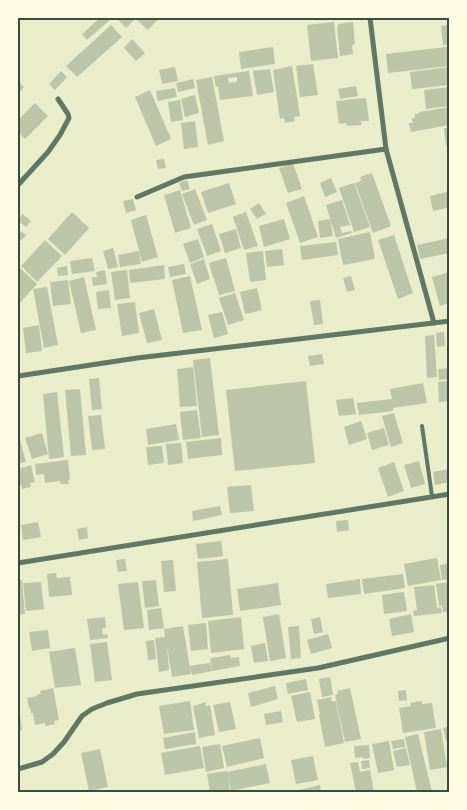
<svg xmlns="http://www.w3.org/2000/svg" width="467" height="810" font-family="'Nunito Sans',sans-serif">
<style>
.building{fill:#bcc5a7;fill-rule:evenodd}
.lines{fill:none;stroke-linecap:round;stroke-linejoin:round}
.service{stroke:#617663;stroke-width:4}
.minor{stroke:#617663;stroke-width:5}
.neatline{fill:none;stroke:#344e41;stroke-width:2}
</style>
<rect width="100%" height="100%" fill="#e9edc9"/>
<!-- building -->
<g class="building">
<polygon points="100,18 110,18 111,19 87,40 82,34"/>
<polygon points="116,18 136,18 126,28"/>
<polygon points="140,18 159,18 148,30 137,20"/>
<polygon points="334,22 338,58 311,61 307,25"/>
<polygon points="353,22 355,44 352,45 353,54 340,56 337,27 338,27 338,24"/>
<polygon points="111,25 122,37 77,77 66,66"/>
<polygon points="450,25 450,44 443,45 441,26"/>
<polygon points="132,39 145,53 136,61 124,48"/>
<polygon points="273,47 275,64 241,69 239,52"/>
<polygon points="447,47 449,66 388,73 386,54"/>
<polygon points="313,64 318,95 300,97 296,66"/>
<polygon points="292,66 300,116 294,117 295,121 285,123 284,118 280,119 273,70"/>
<polygon points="175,67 178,81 162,84 159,70"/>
<polygon points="450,67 450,85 412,89 410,72"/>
<polygon points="270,69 274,92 257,95 253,71"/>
<polygon points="61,71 67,77 55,90 49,84"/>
<path d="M249,71L253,96L220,100L218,86L216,87L214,76ZM237,77V82L229,83L228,78Z"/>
<polygon points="212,77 224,141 208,145 196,80"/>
<polygon points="193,79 195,88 178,92 176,83"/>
<polygon points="18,81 24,87 18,94"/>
<polygon points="356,86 358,96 340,99 338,89"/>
<polygon points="450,87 450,106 426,109 424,90"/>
<polygon points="175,88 177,97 158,101 156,91"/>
<polygon points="150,90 171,139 156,146 135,97"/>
<polygon points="195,95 199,113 185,117 181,99"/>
<polygon points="366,98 369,121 361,121 361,125 347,126 346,123 339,124 336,101"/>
<polygon points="180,100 183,120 171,122 168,102"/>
<polygon points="35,103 48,116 25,139 18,132 18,120"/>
<polygon points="450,107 450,125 411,132 409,123 413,123 412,118 415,118 415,114 419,113 419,112"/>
<polygon points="195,121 198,147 184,149 181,123"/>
<polygon points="444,128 450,128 450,145 446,146"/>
<polygon points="164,159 166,168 158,169 156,160"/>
<polygon points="293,163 302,189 288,193 279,168"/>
<polygon points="372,173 391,226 373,233 355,183 361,181 360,177"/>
<polygon points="331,178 337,192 325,197 320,183"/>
<polygon points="187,180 190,189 182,191 179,183"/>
<polygon points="229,183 236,204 208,213 201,192"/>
<polygon points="354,183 370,227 354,232 339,188"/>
<polygon points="195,189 207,220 194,225 182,194"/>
<polygon points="180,190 191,228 175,233 164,195"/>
<polygon points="450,191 450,207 433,211 430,196"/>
<polygon points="304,196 318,237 300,243 286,203"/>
<polygon points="133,199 136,210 126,213 123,201"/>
<polygon points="342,200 350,225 340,227 342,233 351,231 352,233 336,238 326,205"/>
<polygon points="259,203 266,214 257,219 250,209"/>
<polygon points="72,212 89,228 65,255 48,239"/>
<polygon points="246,212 258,246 244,250 233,217"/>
<polygon points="22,214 31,221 26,227 18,221"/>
<polygon points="146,215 158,257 142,262 131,220"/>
<polygon points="284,219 290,239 264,247 259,226"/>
<polygon points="330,219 333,236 320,238 318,221"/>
<polygon points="212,224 221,251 207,256 197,229"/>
<polygon points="236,229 241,248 225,253 219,234"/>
<polygon points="21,231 26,235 21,241 18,237 18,234"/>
<polygon points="370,232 375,259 343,265 338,239"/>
<polygon points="394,235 413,293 398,299 378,240"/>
<polygon points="450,238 450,253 420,259 417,245"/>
<polygon points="198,239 204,257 190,263 183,244"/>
<polygon points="45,240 62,256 37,282 21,266"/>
<polygon points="336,242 338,255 302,260 300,246"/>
<polygon points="113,248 118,267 108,269 103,251"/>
<polygon points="282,249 284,265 267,267 265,251"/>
<polygon points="139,251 141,264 120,267 118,255"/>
<polygon points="263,251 266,280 250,282 246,253"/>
<polygon points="92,258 95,271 72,274 70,261"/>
<polygon points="226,258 235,291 219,295 214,278 213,278 209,263"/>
<polygon points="204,259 210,279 197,284 190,264"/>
<polygon points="184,264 186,274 170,277 168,267"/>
<polygon points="164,265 165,279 130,283 129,270"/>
<polygon points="67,266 68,275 58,276 57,268"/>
<polygon points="20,268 37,284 18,305 18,301 21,297 18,294 18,271"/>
<polygon points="105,270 107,284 93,286 92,277 97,277 96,272"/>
<polygon points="127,270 130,298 115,300 111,272"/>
<polygon points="450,272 450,303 440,306 432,277"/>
<polygon points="190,276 202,330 183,333 172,280"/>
<polygon points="351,276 355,290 347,292 343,278"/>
<polygon points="84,277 96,330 81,333 69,281"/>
<polygon points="68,280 71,304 53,306 50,282"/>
<polygon points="47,287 58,345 44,348 33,289"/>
<polygon points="257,288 262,310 245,314 240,292"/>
<polygon points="109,290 111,308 98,309 96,292"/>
<polygon points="235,293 244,320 228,325 219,298"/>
<polygon points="320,300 323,324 314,325 310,301"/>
<polygon points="135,302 139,333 122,336 117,304"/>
<polygon points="154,309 162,340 147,343 139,313"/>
<polygon points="222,312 228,334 214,338 208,315"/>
<polygon points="39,325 42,351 26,353 23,328"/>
<polygon points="444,332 445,346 437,347 436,333"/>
<polygon points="434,335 437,377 427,378 425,336"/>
<polygon points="322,354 324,364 310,366 308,356"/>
<polygon points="210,358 219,435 202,437 193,360"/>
<polygon points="193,367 197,406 180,407 177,369"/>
<polygon points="450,368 450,379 439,380 438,369"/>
<polygon points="99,378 102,409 92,410 89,379"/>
<polygon points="306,381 315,463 235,471 226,390"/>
<polygon points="450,381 450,401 439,402 438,382"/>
<polygon points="423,383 427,403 393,408 393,411 359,415 357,403 392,399 390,389"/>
<polygon points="80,389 86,455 71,456 65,390"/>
<polygon points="57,392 64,457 49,459 43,394"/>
<polygon points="353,398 356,414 339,416 336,400"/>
<polygon points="197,410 201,438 183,440 180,412"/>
<polygon points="394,413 403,443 391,447 382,416"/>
<polygon points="101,415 105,449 92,450 88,416"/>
<polygon points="361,421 367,439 349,445 344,427"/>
<polygon points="176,424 179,440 148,445 146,429"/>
<polygon points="384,428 389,445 372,450 367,433"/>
<polygon points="18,432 26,462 18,464"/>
<polygon points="42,433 48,454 32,459 25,438"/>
<polygon points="221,438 222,455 188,459 186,442"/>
<polygon points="181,443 183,463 168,465 166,444"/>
<polygon points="162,446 164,463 148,465 146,447"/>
<polygon points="68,460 70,479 68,480 69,484 61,484 60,481 45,483 44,474 36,475 35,464"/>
<polygon points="419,461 425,484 411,488 404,465"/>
<polygon points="394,462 404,491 388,497 378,468"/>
<polygon points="31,465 35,482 30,483 31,487 22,489 21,484 18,485 18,469"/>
<polygon points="450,469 450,482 435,485 433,472"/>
<polygon points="251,485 254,511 230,513 227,487"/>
<polygon points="220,506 222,515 193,521 192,511"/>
<polygon points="348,520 349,530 337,532 336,521"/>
<polygon points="38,522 41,537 23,540 21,525"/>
<polygon points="87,527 88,538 79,540 77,529"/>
<polygon points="221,541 223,556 198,559 196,544"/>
<polygon points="437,558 441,580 408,586 404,564"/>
<polygon points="125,559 127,571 118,572 116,560"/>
<polygon points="228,559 233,615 202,618 197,562"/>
<polygon points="173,560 176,591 164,592 161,561"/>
<polygon points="450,563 450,579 442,580 440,565"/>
<polygon points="56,573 57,578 70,577 72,595 49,597 47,574"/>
<polygon points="403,574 405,588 364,594 362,579"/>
<polygon points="360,579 361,594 328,598 326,584"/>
<polygon points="18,580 22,580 25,614 18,615"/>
<polygon points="156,580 159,606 145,608 142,581"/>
<polygon points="41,582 44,609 26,611 23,583"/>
<polygon points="138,582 144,628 124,630 118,584"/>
<polygon points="449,582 450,612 443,612 442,606 439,606 436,584"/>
<polygon points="278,583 281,605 240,611 237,589"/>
<polygon points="434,585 437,608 441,607 442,613 414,616 413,611 417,610 414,587"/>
<polygon points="404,592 407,611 384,614 382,595"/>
<polygon points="161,608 164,628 149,630 147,610"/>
<polygon points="279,614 286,658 270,661 263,617"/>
<polygon points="411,614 414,632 392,636 389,619"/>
<polygon points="105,617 106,628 102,628 103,635 107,634 108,638 90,640 87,619"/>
<polygon points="241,617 244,649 211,653 208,621"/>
<polygon points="320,617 323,632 314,634 311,619"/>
<polygon points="206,623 208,649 191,651 188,625"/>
<polygon points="183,626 191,674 172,677 167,646 169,670 159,672 155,638 165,637 164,629"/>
<polygon points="299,626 301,658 291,659 288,627"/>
<polygon points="48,630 50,648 32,651 29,632"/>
<polygon points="328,634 332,648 311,654 307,640"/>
<polygon points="154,640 156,659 148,660 146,641"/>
<polygon points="107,642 112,680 95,682 90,644"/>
<polygon points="265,643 268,661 254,663 251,646"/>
<polygon points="75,648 81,685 55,688 49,652"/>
<polygon points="230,655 231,658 239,657 240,666 212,671 210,658"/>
<polygon points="210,663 212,671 192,675 190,666"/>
<polygon points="330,677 333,695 322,697 319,679"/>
<polygon points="306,679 308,690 288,694 286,683"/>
<polygon points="275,686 278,699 251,707 248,693"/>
<polygon points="53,688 59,720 54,721 55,724 45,726 45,723 35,725 33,713 31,713 30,708 29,708 27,698 37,696 37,695 41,694 40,691"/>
<polygon points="350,688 361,739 345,742 335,695 338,694 337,691"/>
<polygon points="406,690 407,700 399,701 398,691"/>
<polygon points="310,692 315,719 297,722 291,696"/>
<polygon points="331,697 332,702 336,701 344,743 325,747 319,715 320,714 317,700"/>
<polygon points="190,701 194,730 164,734 159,706"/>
<polygon points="422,701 422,704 432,703 436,728 403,733 399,708 411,706 410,703"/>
<polygon points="206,702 206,706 210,705 215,735 199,738 193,706"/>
<polygon points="230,702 236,729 219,732 213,705"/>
<polygon points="18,707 19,707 22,730 18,731"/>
<polygon points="281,711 283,722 266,725 264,714"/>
<polygon points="450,726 450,741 446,741 443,728"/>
<polygon points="441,729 447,767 430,770 424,732"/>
<polygon points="195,732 196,744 165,749 163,738"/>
<polygon points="418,734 432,792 417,792 405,737"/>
<polygon points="260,738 264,758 227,767 222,746"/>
<polygon points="404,739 405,747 393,749 391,741"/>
<polygon points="389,741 394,770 378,773 372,744"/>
<polygon points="220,744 224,768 206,772 202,747"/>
<polygon points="369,745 370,758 363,759 363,757 355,758 354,746"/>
<polygon points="200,746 204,768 165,775 161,753"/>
<polygon points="406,748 410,765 397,767 393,751"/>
<polygon points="100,749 108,787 89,791 81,753"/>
<polygon points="313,756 318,780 296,784 291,760"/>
<polygon points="369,760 370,768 362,769 361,761"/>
<polygon points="358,762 360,772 370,770 374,792 356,792 350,763"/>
<polygon points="266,764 270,783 231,791 228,776 230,792 210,792 207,774 227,771 227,772"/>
<polygon points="320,785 321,792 299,792 299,790"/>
</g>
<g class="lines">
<!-- service -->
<polyline class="service" points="422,426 432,496"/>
<!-- minor -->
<g class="minor">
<polyline points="386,149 434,323"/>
<polyline points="18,185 48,152 60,135 69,118 68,114 58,99"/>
<polyline points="137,197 184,177 386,149 370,18"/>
<polyline points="18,376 137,358 450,321"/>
<polyline points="18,563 450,494"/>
<polyline points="18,769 42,762 53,754 64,742 82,716 92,709 107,703 137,694 318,668 450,638"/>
</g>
</g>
<!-- border -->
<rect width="467" height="810" fill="none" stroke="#fefae0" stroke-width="38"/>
<rect x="19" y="19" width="429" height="772" class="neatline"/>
</svg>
